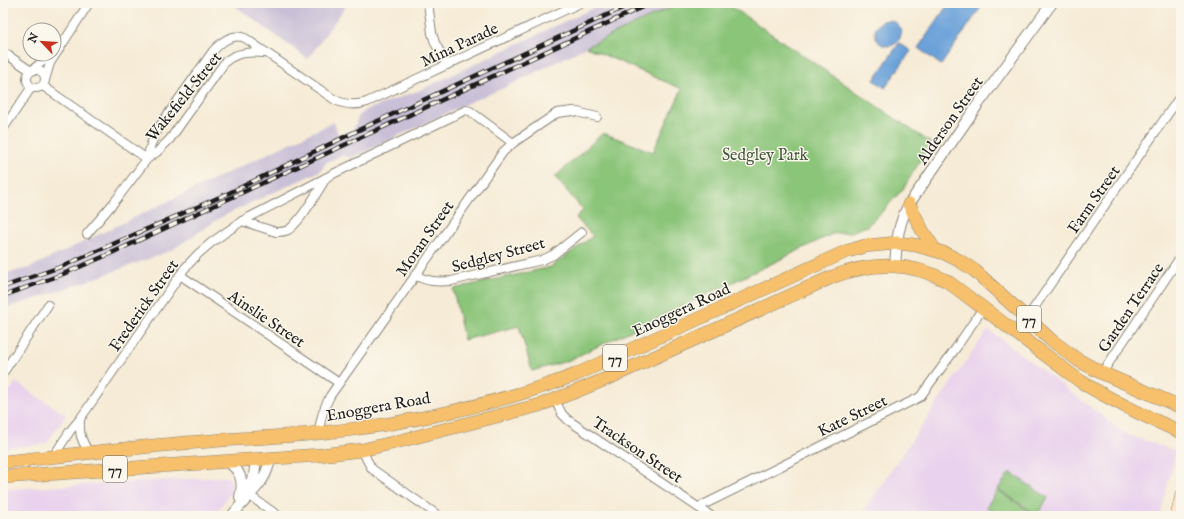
<svg xmlns="http://www.w3.org/2000/svg" width="1184" height="519" font-family="'IM FELL English',serif">
<style>
.built{fill:#e9d2ed}
.industrial{fill:#c9bfd7}
.green{fill:#8bc579;stroke:#54704a}
.water{fill:#6ba1d9;stroke:#445e7a}
.lines{fill:none;stroke-linecap:round;stroke-linejoin:round}
.minor-casing{stroke:#898479;stroke-width:10}
.tertiary-casing{stroke:#898479;stroke-width:12}
.secondary-casing{stroke:#898479;stroke-width:12}
.primary-casing{stroke:#898479;stroke-width:14}
.minor{stroke:#fff;stroke-width:8}
.tertiary{stroke:#fff;stroke-width:10}
.secondary{stroke:#fce6c4;stroke-width:11}
.primary{stroke:#f7c06c;stroke-width:13}
.rail-casing{stroke:#1c1c1c;stroke-width:4.5}
.rail{stroke:#fbf7ec;stroke-width:3;stroke-dasharray:9;stroke-linecap:butt}
.labels{text-anchor:middle;stroke-width:3;stroke-linejoin:round;paint-order:stroke}
.shield{fill:#fbf7ec;stroke:#5f5e5a;stroke-width:1}
.shield-label{font-size:15px;font-weight:bold;fill:#1c1c1c}
.street-label{font-size:16px;fill:#1c1c1c;stroke:#fbf7ec}
.park-label{font-size:16px;fill:#43573d;stroke:#fbf7ec}
</style>
<rect width="100%" height="100%" fill="#fbf7ec"/>
<filter id="ink" filterUnits="userSpaceOnUse"><feTurbulence type="fractalNoise" baseFrequency=".025" numOctaves="2"/><feDisplacementMap in="SourceGraphic" scale="8" xChannelSelector="R" yChannelSelector="G"/><feConvolveMatrix kernelMatrix="1 2 1 2 8 2 1 2 1" color-interpolation-filters="sRGB"/></filter>
<filter id="wash" filterUnits="userSpaceOnUse"><feTurbulence type="fractalNoise" baseFrequency=".012" numOctaves="4" result="noise"/><feDisplacementMap in="SourceGraphic" scale="16" xChannelSelector="R" yChannelSelector="G"/><feGaussianBlur stdDeviation="0.9" result="paint"/><feColorMatrix in="noise" values="0 0 0 0 0 0 0 0 0 0 0 0 0 0 0 0 0 1.4 0 .05"/><feComposite in="paint" operator="in"/></filter>
<g filter="url(#wash)">
<rect width="100%" height="100%" fill="#f6ebd6"/>
<!-- built -->
<g class="built">
<polygon points="989,330 1126,434 1176,451 1160,516 860,516 984,335"/>
<polygon points="16,382 66,415 46,444 3,448 3,400"/>
<polygon points="226,477 229,478 231,481 232,485 231,492 214,516 3,516 3,490 8,489"/>
</g>
<!-- industrial -->
<g class="industrial">
<polygon points="231,3 348,3 308,59"/>
<polygon points="604,3 680,3 586,47 506,87 472,101 351,158 342,155 327,162 320,171 223,216 172,250 77,285 3,309 3,274 29,268 334,122 338,135 354,129 358,117 366,110 418,91"/>
</g>
<!-- green -->
<g class="green">
<polygon points="680,3 726,3 931,143 903,189 882,212 867,226 851,232 832,234 773,263 567,361 532,371 519,326 464,340 453,289 551,267 593,236 576,218 583,210 555,177 603,133 653,152 682,89 586,47"/>
<polygon points="1010,472 1048,498 1037,515 998,489"/>
<polygon points="998,490 1036,516 999,516 986,507"/>
</g>
<!-- water -->
<g class="water">
<polygon points="949,3 984,3 941,65 918,48"/>
<circle cx="888" cy="33" r="13"/>
<polygon points="899,43 911,51 885,88 874,80"/>
</g>
</g>
<g filter="url(#ink)">
<g class="lines">
<defs>
<g id="minor">
<polyline points="428,3 432,33 435,43 447,65"/>
<polyline points="3,52 31,71"/>
<circle cx="36" cy="79" r="9"/>
<polyline points="32,70 52,54"/>
<polyline points="45,80 50,63 89,3"/>
<polyline points="43,86 147,159"/>
<polyline points="3,129 31,88"/>
<path d="M147,159L151,144L159,127L213,51C221,42 233,33 245,38L335,100C346,105 356,106 367,102L580,3"/>
<path d="M242,221L276,232C280,232 284,232 288,230C300,223 318,191 326,178"/>
<path d="M87,234L116,200L147,159L157,152L170,139L225,62C236,52 250,52 265,53"/>
<polyline points="180,275 339,383"/>
<path d="M415,275C427,282 437,282 451,281L542,260L553,255L582,232"/>
<polyline points="1027,318 1181,95"/>
<polyline points="3,373 48,305"/>
<polyline points="1102,373 1181,256"/>
<polyline points="555,400 562,414 568,420 711,516"/>
<path d="M80,419C79,435 81,439 89,453"/>
<path d="M319,433C320,419 323,409 330,396L503,152L513,143L557,113L573,111L597,117"/>
<polyline points="362,450 368,462 372,469 439,516"/>
<polyline points="53,457 70,431 80,419 185,268 198,254 212,242 242,221 333,174 466,110 470,111 513,143"/>
<polyline points="250,496 279,516"/>
<polyline points="699,507 920,397 956,348 983,308"/>
</g>
<g id="tertiary">
<path d="M895,266C897,241 897,227 909,204L979,103L1052,3"/>
<path d="M227,461C241,471 244,481 240,497"/>
<polyline points="241,500 254,476 256,459"/>
<path d="M232,516C246,496 267,484 270,458"/>
</g>
<polyline id="secondary" points="1176,516 1181,495"/>
<g id="primary">
<polyline points="909,204 922,230 935,250"/>
<path d="M3,462C72,455 141,446 211,441C247,438 283,437 319,433C403,425 496,405 575,375L845,252L865,246L897,243L915,245L944,253L960,261L975,271L1051,340L1078,360L1102,373L1181,407"/>
<path d="M3,477L320,455L362,450L392,443L540,405L572,393L613,376L832,277C872,262 908,261 947,281L1080,381C1112,401 1146,417 1181,432"/>
</g>
</defs>
<!-- minor casing -->
<use href="#minor" class="minor-casing"/>
<!-- tertiary casing -->
<use href="#tertiary" class="tertiary-casing"/>
<!-- secondary casing -->
<use href="#secondary" class="secondary-casing"/>
<!-- primary casing -->
<use href="#primary" class="primary-casing"/>
<!-- minor -->
<use href="#minor" class="minor"/>
<!-- tertiary -->
<use href="#tertiary" class="tertiary"/>
<!-- secondary -->
<use href="#secondary" class="secondary"/>
<!-- primary -->
<use href="#primary" class="primary"/>
<defs>
<g id="rail">
<polyline points="3,287 63,266 229,193 365,127 633,3"/>
<polyline points="3,296 63,274 105,256 651,3"/>
</g>
</defs>
<!-- rail casing -->
<use href="#rail" class="rail-casing"/>
<!-- rail -->
<use href="#rail" class="rail"/>
</g>
</g>
<g class="labels">
<!-- shield labels -->
<g class="shield">
<rect x="1017" y="306" width="24" height="26" rx="3"/>
<rect x="603" y="345" width="24" height="26" rx="3"/>
<rect x="103" y="456" width="24" height="26" rx="3"/>
</g>
<g class="shield-label">
<text x="1029" y="324">77</text>
<text x="615" y="363">77</text>
<text x="115" y="474">77</text>
</g>
<!-- street labels -->
<g class="street-label">
<text transform="translate(459 44) rotate(-25)" y="6">Mina Parade</text>
<text transform="translate(183 96) rotate(-51)" y="6">Wakefield Street</text>
<text transform="translate(949 120) rotate(-55)" y="6">Alderson Street</text>
<text transform="translate(1093 199) rotate(-55)" y="6">Farm Street</text>
<text transform="translate(424 238) rotate(-55)" y="6">Moran Street</text>
<text transform="translate(498 254) rotate(-15)" y="6">Sedgley Street</text>
<text transform="translate(143 305) rotate(-55)" y="6">Frederick Street</text>
<text transform="translate(1130 307) rotate(-56)" y="6">Garden Terrace</text>
<text transform="translate(681 309) rotate(-25)" y="6">Enoggera Road</text>
<text transform="translate(267 318) rotate(34)" y="6">Ainslie Street</text>
<text transform="translate(378 406) rotate(-10)" y="6">Enoggera Road</text>
<text transform="translate(852 415) rotate(-26)" y="6">Kate Street</text>
<text transform="translate(638 449) rotate(34)" y="6">Trackson Street</text>
</g>
<!-- park labels -->
<g class="park-label">
<text x="765" y="160">Sedgley Park</text>
</g>
</g>
<!-- margin -->
<rect width="1184" height="519" fill="none" stroke="#fbf7ec" stroke-width="16"/>
<!-- north arrow -->
<g transform="translate(42 42) rotate(295)"><circle r="19" fill="#fbf7ec" stroke="#a29f99"/>
<path d="M0-3L7 15L0 10L-7 15Z" fill="#c8321e"/>
<text y="-6" font-size="11" font-weight="bold" text-anchor="middle" fill="#1c1c1c">N</text>
</g>
</svg>
